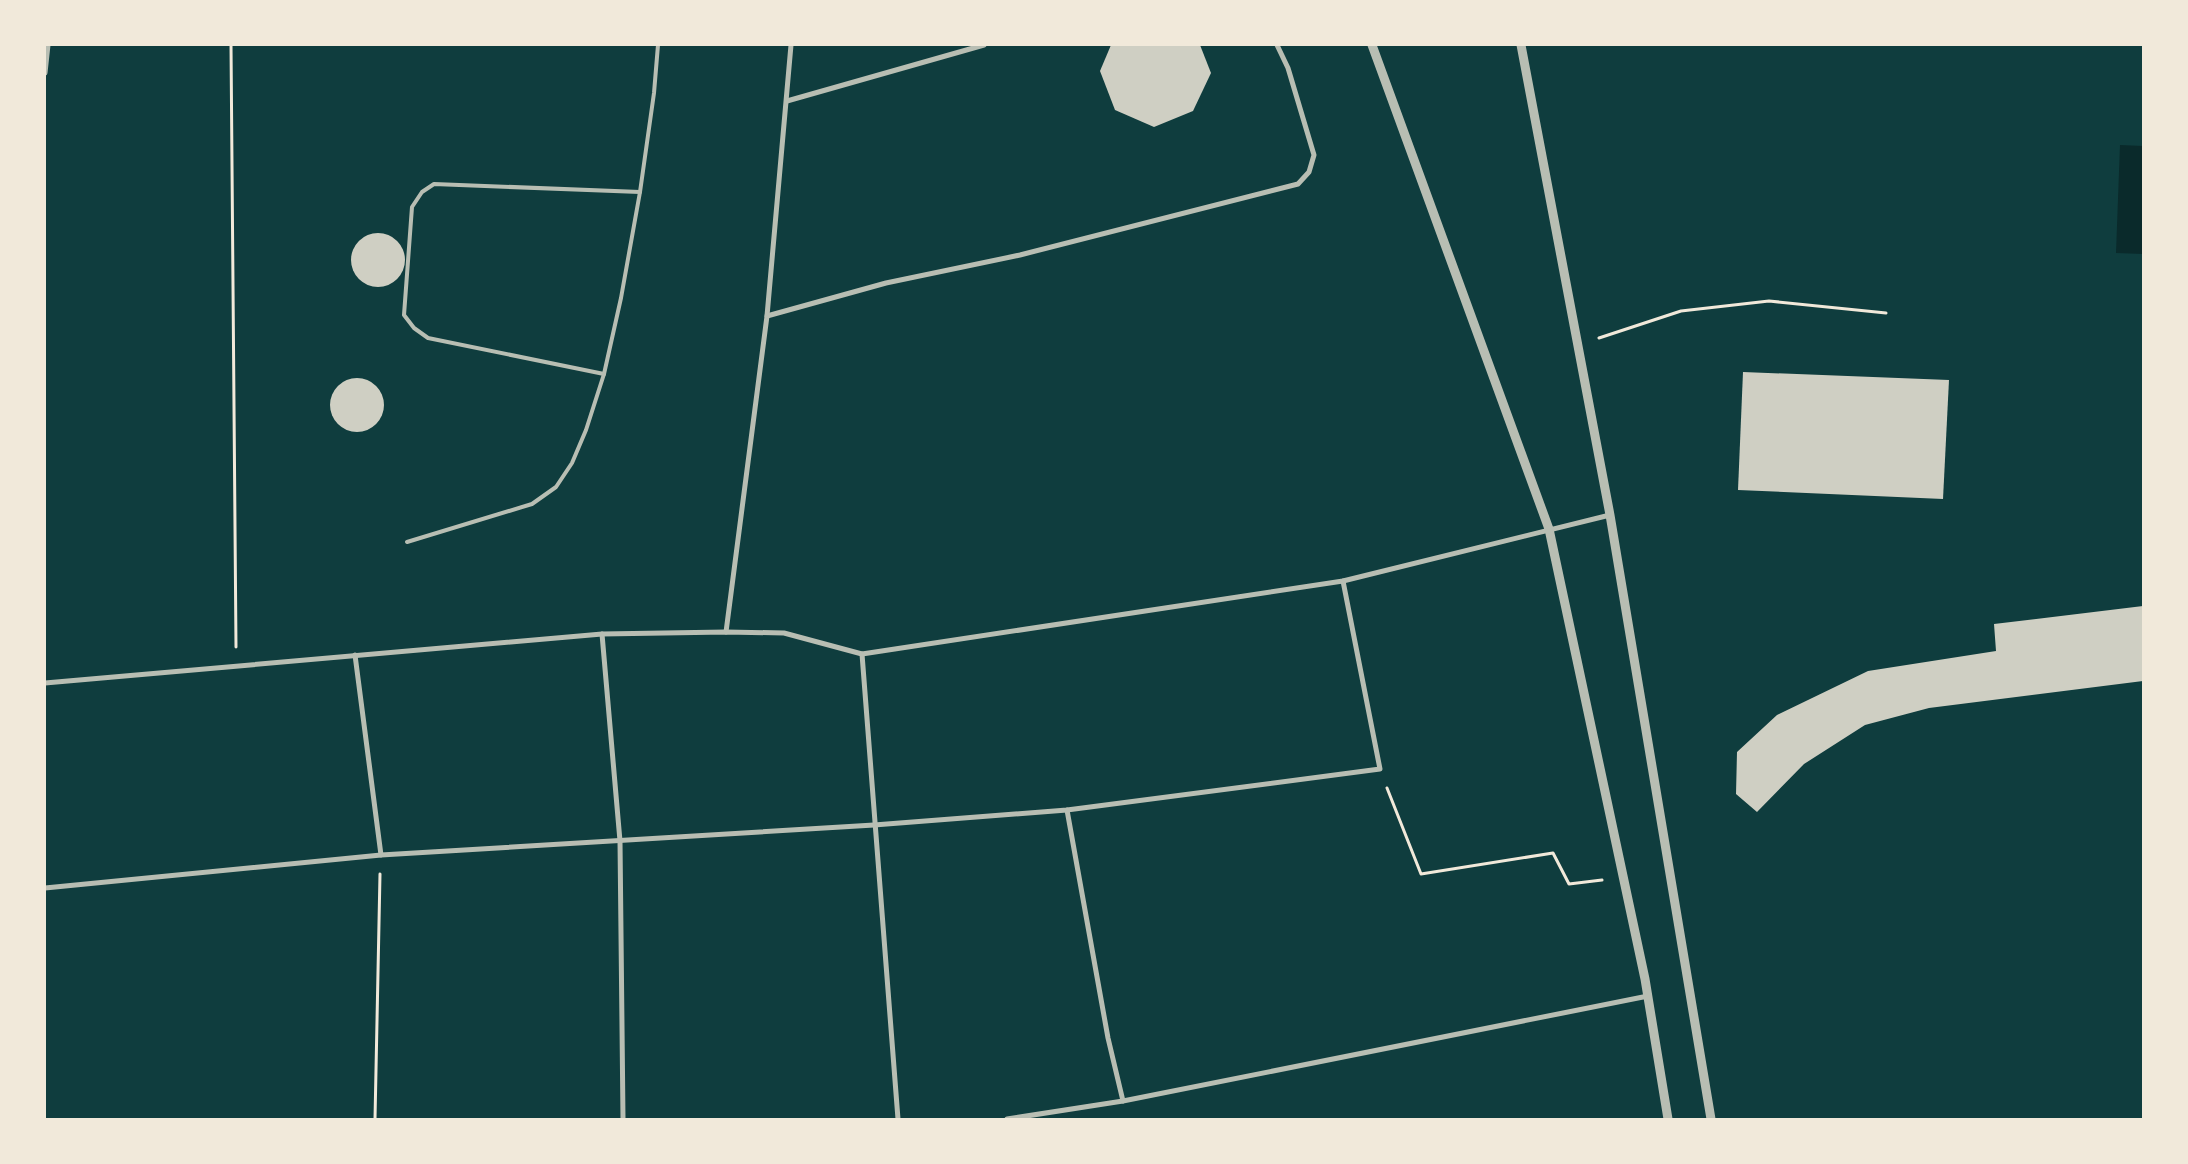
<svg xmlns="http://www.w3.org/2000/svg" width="2188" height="1164" font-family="Raleway,sans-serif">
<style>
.water{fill:#0a2a2b}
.building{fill:#cfcfc3}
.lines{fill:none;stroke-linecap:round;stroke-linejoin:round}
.path{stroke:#f1e9da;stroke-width:3}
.service{stroke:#b8beb3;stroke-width:4}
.minor{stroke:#b8beb3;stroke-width:5}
.tertiary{stroke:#b8beb3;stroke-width:9}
</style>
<rect width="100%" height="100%" fill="#0f3d3e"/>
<!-- water -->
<polygon class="water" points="2120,145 2143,146 2143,254 2116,253"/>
<!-- building -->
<g class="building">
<polygon points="1111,45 1200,45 1211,73 1193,111 1154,127 1115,110 1100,71"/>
<circle cx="378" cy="260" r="27"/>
<polygon points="1743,372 1949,380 1943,499 1738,490"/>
<circle cx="357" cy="405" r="27"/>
<polygon points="2143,606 2143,681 1929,708 1865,725 1804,764 1757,812 1736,794 1737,752 1777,715 1868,671 1996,651 1994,624"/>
</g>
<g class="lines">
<!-- path -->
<g class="path">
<polyline points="231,45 236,647"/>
<polyline points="1599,338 1681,311 1769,301 1886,313"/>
<polyline points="1387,788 1421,874 1553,853 1569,884 1602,880"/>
<polyline points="375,1119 380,874"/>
</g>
<!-- service -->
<g class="service">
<polyline points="604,374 428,338 414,328 404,315 412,207 422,192 434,184 640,192"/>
<polyline points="407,542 532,504 556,487 572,463 586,430 604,374 621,298 640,192 654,93 658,45"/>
</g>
<!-- minor -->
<g class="minor">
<polyline points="45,73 48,45"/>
<polyline points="787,101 984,45"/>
<polyline points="767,316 886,283 1020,255 1298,184 1309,172 1314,155 1288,68 1277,45"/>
<polyline points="726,632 767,316 791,45"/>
<polyline points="602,634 620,841 623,1119"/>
<polyline points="862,654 898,1119"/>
<polyline points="355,655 381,855"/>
<polyline points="45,683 602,634 726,632 784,633 862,654 1343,581 1610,515"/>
<polyline points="1067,810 1108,1038 1123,1101"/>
<polyline points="45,888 381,855 874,825 1067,810 1380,769 1343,581"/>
<polyline points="1007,1119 1123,1101 1648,996"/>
</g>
<!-- tertiary -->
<g class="tertiary">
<polyline points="1372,45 1549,529 1645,979 1668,1119"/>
<polyline points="1521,45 1610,515 1711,1119"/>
</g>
</g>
<!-- border -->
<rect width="2188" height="1164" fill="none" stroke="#f1e9da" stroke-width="92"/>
</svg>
